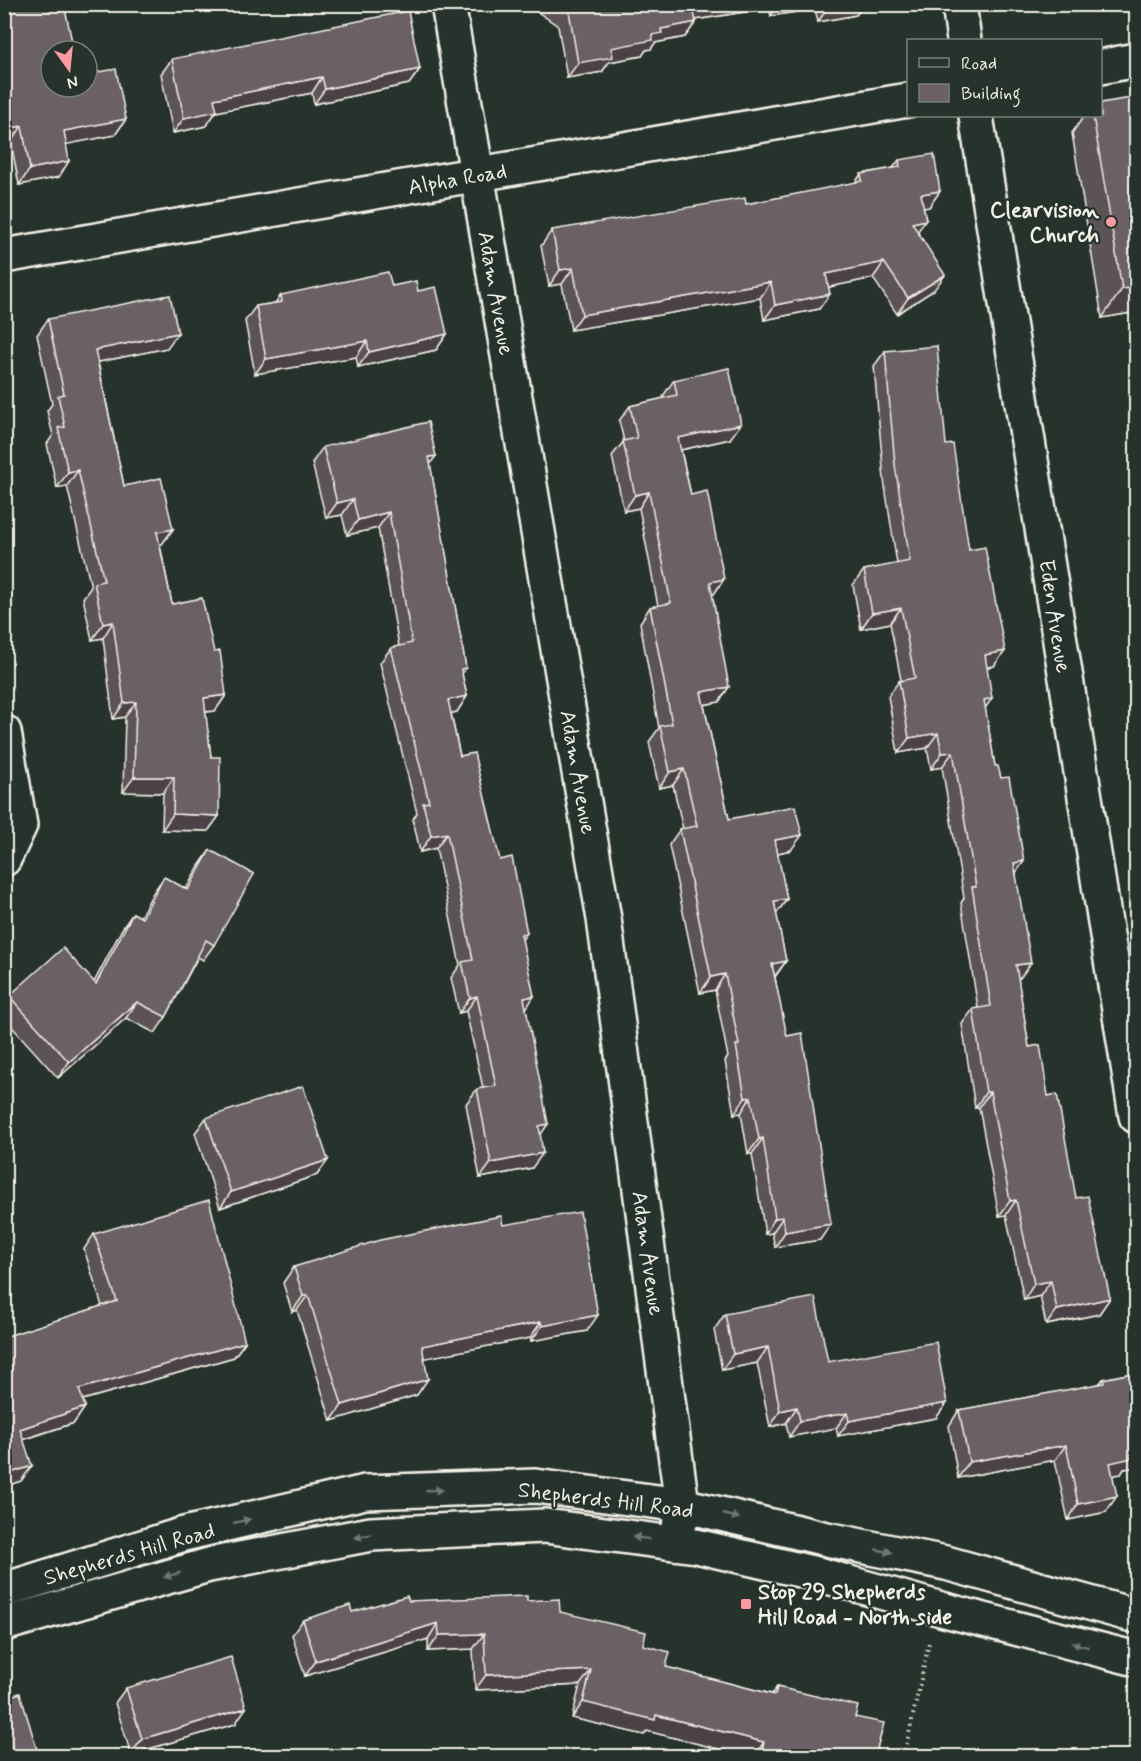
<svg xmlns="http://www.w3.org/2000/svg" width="1141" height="1761" font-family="Mynerve,sans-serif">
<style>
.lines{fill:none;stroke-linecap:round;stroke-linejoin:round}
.minor-casing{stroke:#f4f1e8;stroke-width:38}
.major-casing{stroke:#f4f1e8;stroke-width:38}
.path{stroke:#f4f1e8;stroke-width:4;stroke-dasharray:1.5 4.5;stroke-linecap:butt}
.minor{stroke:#26332d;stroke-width:33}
.major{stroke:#26332d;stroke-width:33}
.wall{fill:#5c5357;stroke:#f4f1e8;stroke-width:1.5}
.shaded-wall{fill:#4b4347;stroke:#f4f1e8;stroke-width:1.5}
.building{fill:#6b6065;stroke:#f4f1e8;stroke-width:1.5}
.oneway{fill:#6e766e}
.poi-dot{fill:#ff9aa2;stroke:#26332d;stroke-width:2}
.labels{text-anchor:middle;stroke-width:4.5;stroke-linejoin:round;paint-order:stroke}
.street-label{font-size:22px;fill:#f4f1e8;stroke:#26332d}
.poi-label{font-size:22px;font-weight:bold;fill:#f4f1e8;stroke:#26332d;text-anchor:end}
</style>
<rect width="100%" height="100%" fill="#26332d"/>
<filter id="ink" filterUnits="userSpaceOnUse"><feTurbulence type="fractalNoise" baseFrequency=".0167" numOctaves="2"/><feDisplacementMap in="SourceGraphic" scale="12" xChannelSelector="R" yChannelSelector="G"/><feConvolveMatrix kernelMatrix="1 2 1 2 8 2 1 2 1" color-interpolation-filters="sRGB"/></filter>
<g filter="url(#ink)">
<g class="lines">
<defs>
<g id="minor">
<polyline points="448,4 604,919 682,1505 677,1543"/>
<polyline points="959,4 964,40"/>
<polyline points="1100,67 1136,60"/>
<polyline points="976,116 1136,1116"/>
<polyline points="4,256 908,100"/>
<polyline points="4,732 20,825 4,859"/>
</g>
<g id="major">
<polyline points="4,1590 184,1534 365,1492 535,1486 682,1505 827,1539 946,1563 1136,1616"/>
<polyline points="4,1624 209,1565 371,1534 545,1526 696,1546 821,1575 941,1609 1136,1659"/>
</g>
</defs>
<!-- minor casing -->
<use href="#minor" class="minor-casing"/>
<!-- major casing -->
<use href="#major" class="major-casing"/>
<!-- path -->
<polyline class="path" points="904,1756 929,1643"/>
<!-- minor -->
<use href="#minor" class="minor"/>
<!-- major -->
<use href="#major" class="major"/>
</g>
<!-- wall -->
<g class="wall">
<polygon points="4,4 51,51 126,119 115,135 66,144 59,177 19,185 11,142 4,143"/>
<polygon points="526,4 864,4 856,15 818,22 815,9 771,16 769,8 696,20 696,22 685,37 655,43 651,49 646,50 642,56 609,62 602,72 567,78 558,26"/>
<polygon points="172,59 420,69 409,84 314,104 312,93 216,112 206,126 173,133 161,74"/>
<polygon points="1137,97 1137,312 1102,318 1072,133 1084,116 1101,116"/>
<polygon points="899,160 940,191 929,207 924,207 917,232 934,290 897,314 873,278 829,287 819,309 764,320 760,298 571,330 562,284 549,286 541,246 552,230 746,204 855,183 861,174 893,168"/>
<polygon points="392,286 418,291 447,334 436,350 358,367 356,357 255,374 245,321 256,306 275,303 281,295"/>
<polygon points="48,319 167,348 98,362 124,486 173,529 162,544 160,545 172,604 214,652 226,695 215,711 205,712 219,816 208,831 162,830 163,793 123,792 125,717 113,719 103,638 92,640 83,598 91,587 67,486 57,488 47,444 53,435 47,411 52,404 37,335"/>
<polygon points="885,351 946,445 969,550 1005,651 994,666 987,668 985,708 995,766 1001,778 1024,861 1016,872 1020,978 1018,979 1029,1047 1048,1096 1076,1198 1110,1298 1099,1314 1046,1325 1040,1296 1024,1300 1006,1215 999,1216 979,1107 975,1108 962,1024 973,1009 978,1008 961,903 964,898 942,767 931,769 927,748 898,753 888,696 899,681 901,680 890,623 861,629 853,585 864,570 897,564 884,480 874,366"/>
<polygon points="674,380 730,439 681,450 691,495 724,579 714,594 712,595 719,702 704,705 729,819 791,850 777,853 787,899 776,914 786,961 775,977 820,1240 775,1247 772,1233 765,1234 752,1154 748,1154 741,1113 734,1114 725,1061 728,1057 715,990 700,993 669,845 680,829 683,829 673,785 659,788 649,742 659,728 640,623 650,607 658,606 639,508 624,511 612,456 624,441 619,421 630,406 664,398 663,396"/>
<polygon points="323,447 430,464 466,668 462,674 467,696 457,712 451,713 460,756 500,860 522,939 526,1008 540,1135 532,1168 480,1178 466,1104 477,1089 483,1088 466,1011 459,1013 451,978 460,965 436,848 420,852 413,819 417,813 380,663 391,648 399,646 378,528 347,535 342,515 326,518 312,463"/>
<polygon points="210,850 214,945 203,960 198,957 166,1017 155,1033 126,1018 58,1078 4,1018 4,1002 9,996 94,982 122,929 133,913 140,917 153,893 164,877 186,889 199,866"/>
<polygon points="206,1118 328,1160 317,1175 220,1208 195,1133"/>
<polygon points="503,1225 587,1331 531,1341 530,1338 425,1358 417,1395 331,1421 297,1310 292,1312 283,1283 294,1267"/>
<polygon points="94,1234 245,1342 234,1357 83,1400 85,1407 74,1423 23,1440 21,1481 4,1337 102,1306 84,1249"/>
<polygon points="725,1314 828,1362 947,1403 936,1418 838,1436 836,1428 789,1437 786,1423 770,1427 757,1363 722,1370 714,1330"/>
<polygon points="1137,1372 1137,1467 1124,1469 1121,1474 1113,1475 1106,1512 1068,1520 1055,1460 958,1478 949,1426 959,1410 1099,1384 1103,1379"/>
<polygon points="409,1601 527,1601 560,1612 643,1645 666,1667 772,1694 777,1687 855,1717 875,1756 747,1756 647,1731 644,1735 572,1718 580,1685 475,1690 473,1649 428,1651 428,1639 305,1676 292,1635 303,1620 352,1612"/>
<polygon points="126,1688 235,1724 131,1754 115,1703"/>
</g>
<!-- shaded-wall -->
<g class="shaded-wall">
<polygon points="707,4 771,4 769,8 682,22 693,7"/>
<polygon points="779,4 818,4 815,9 771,16"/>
<polygon points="841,4 864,4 856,15 818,22 828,7"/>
<polygon points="696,22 685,37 655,43 651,49 646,50 642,56 609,62 602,72 567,78 578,63 611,48 652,35 661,29"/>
<polygon points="420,69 409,84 314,104 325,89"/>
<polygon points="322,77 312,93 216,112 206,126 173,133 184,118 214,99"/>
<polygon points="126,119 115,135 53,147 64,131"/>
<polygon points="22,126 11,142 4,143 4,130"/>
<polygon points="69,161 59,177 19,185 30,169"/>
<polygon points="940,191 929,207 910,210 921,194"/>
<polygon points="926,220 915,235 912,223"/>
<polygon points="884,262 873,278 815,290 826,274"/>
<polygon points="573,268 562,284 549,286 560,270"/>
<polygon points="945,275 934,290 897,314 908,298"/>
<polygon points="771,282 760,298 571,330 582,315"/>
<polygon points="1137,287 1137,312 1102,318 1122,289"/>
<polygon points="830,294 819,309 764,320 775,305"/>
<polygon points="178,333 167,348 84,365 95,350"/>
<polygon points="447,334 436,350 358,367 369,352"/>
<polygon points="367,341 356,357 255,374 266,359"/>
<polygon points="741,424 730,439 667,453 678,438"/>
<polygon points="436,456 425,471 429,457"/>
<polygon points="78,470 67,486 57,488 68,472"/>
<polygon points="649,492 639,508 624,511 635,495"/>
<polygon points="353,499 342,515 326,518 337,503"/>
<polygon points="389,512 378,528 347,535 358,520"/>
<polygon points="173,529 162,544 146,548 157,532"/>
<polygon points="724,579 714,594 699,597 710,582"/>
<polygon points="901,608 890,623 861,629 872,613"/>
<polygon points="113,622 103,638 92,640 103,624"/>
<polygon points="1005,651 994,666 974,670 985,655"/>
<polygon points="729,687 719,702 690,707 701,692"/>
<polygon points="226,695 215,711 193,713 204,698"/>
<polygon points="467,696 457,712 438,716 448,700"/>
<polygon points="992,698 982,713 984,700"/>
<polygon points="136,702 125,717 113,719 124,703"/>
<polygon points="938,733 927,748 898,753 909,738"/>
<polygon points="953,752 942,767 931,769 942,753"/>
<polygon points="684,769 673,785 659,788 670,772"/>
<polygon points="134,777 174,777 163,793 123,792"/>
<polygon points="173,814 219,816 208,831 162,830"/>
<polygon points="447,833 436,848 420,852 431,836"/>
<polygon points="802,835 791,850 764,856 775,840"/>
<polygon points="1024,861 1013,877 1014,863"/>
<polygon points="787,899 776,914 774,901"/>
<polygon points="527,933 516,948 521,934"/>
<polygon points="786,961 775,976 761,979 772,964"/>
<polygon points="1031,963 1020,978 1005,981 1016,965"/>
<polygon points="725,974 715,990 700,993 711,977"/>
<polygon points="477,996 466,1011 459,1013 470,998"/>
<polygon points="534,996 524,1012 524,998"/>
<polygon points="137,1002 126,1018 58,1078 69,1062"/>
<polygon points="986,1092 990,1092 979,1107 975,1108"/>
<polygon points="751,1097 741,1113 734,1114 745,1098"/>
<polygon points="548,1124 537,1140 539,1126"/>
<polygon points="763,1138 752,1154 748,1154 759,1139"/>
<polygon points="543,1153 532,1168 480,1178 491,1163"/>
<polygon points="328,1160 317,1175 220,1208 231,1192"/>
<polygon points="1016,1200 1006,1215 999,1216 1010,1201"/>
<polygon points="783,1217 772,1233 765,1234 775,1218"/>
<polygon points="831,1224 820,1240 775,1247 785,1232"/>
<polygon points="1051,1281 1040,1296 1024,1300 1034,1284"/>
<polygon points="308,1295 297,1310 292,1312 303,1296"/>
<polygon points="1110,1298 1099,1314 1046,1325 1057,1310"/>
<polygon points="598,1315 587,1331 531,1341 542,1326"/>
<polygon points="541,1322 530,1338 411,1361 422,1346"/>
<polygon points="245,1342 234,1357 68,1404 79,1389"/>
<polygon points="768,1347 757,1363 722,1370 733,1354"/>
<polygon points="428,1379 417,1395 331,1421 342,1405"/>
<polygon points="947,1403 936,1418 838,1436 849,1421"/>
<polygon points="85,1407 74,1423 9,1444 20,1429"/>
<polygon points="797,1407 786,1423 770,1427 780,1411"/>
<polygon points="847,1413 836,1428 789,1437 800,1421"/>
<polygon points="1066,1445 1055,1460 958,1478 969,1462"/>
<polygon points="1137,1453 1137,1467 1124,1469 1121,1474 1099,1478 1110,1463"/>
<polygon points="32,1466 21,1481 4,1487 4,1475"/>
<polygon points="1117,1496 1106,1512 1068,1520 1078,1504"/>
<polygon points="438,1623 428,1639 305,1676 316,1661"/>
<polygon points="484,1634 473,1649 428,1651 439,1635"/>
<polygon points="591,1670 580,1685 475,1690 486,1675"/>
<polygon points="583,1702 656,1715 764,1742 754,1756 747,1756 647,1731 644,1735 572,1718"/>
<polygon points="246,1708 235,1724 131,1754 142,1739"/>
<polygon points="762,1751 785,1756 758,1756"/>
</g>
<!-- building -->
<g class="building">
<polygon points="4,4 64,4 74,51 51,51 51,87 87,87 87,74 116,69 126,119 64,131 69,161 30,169 22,126 4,130 4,90 10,89 4,62"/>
<polygon points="560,4 707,4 693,7 696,22 661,29 662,33 652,35 653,40 611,48 613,57 578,63 569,11"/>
<polygon points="828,4 841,4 828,7"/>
<polygon points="408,11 420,69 325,89 322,77 214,99 217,111 184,118 172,59"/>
<polygon points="1137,97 1137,287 1122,289 1093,116 1101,116 1101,103"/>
<polygon points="934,154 940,191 921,194 926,220 912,223 945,275 908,298 884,262 826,274 830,294 775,305 771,282 582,315 573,268 560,270 552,230 745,198 746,204 862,181 861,174 900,167 899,160"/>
<polygon points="388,272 392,286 416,281 418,291 436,287 447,334 369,352 367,341 266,359 256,306 282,302 281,295"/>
<polygon points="170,295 178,333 95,350 124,486 161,478 173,529 157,532 172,604 202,598 214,652 220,651 226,695 204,698 211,757 220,757 219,816 173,814 174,777 134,777 136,702 124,703 113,622 103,624 94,583 104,581 78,470 68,472 58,428 65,427 58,396 64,394 48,319"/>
<polygon points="937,346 946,445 953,444 969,550 985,547 1005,651 985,655 992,698 984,700 995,766 998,766 1001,778 1009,777 1024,861 1014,863 1031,963 1016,965 1029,1047 1040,1045 1048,1096 1057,1094 1076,1198 1088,1196 1110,1298 1057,1310 1051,1281 1034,1284 1016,1200 1010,1201 990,1092 986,1092 973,1009 991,1006 972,887 976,887 953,752 942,753 938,733 909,738 899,681 915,678 901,608 872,613 864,570 910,561 895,465 885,351"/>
<polygon points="729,368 741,424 678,438 691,495 707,491 724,579 710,582 729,687 701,692 729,819 795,806 802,835 775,840 787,899 774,901 786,961 772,964 787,1036 802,1033 831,1224 785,1232 783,1217 775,1218 763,1138 759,1139 751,1097 745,1098 736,1045 739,1045 725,974 711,977 680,829 697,826 684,769 670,772 660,726 672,724 650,607 671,603 649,492 635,495 623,441 637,438 630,406 677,395 674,380"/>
<polygon points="428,422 436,456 429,457 466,668 461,669 467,696 448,700 460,756 474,753 500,860 512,857 527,933 521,934 534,996 524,998 548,1124 539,1126 543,1153 491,1163 477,1089 496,1086 477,996 470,998 462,962 473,960 447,833 431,836 423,803 429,802 391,648 412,643 389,512 358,520 353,499 337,503 323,447"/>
<polygon points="210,850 254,874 214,945 206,940 166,1017 137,1002 69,1062 9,996 63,948 96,984 133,913 142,918 164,877 188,890"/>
<polygon points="303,1086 328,1160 231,1192 206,1118"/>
<polygon points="209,1200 245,1342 79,1389 85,1407 20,1429 32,1466 4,1475 4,1337 117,1301 94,1234"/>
<polygon points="580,1212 598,1315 542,1326 541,1322 422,1346 428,1379 342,1405 308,1295 303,1296 294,1267 380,1240 501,1216 503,1225"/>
<polygon points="815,1297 828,1362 936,1342 947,1403 849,1421 847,1413 800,1421 797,1407 780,1411 768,1347 733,1354 725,1314"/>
<polygon points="1137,1372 1137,1453 1131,1454 1132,1458 1110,1463 1117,1496 1078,1504 1066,1445 969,1462 959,1410 1104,1383 1103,1379"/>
<polygon points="407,1596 409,1601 527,1596 527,1601 559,1599 560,1612 646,1632 643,1645 670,1652 666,1667 775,1695 777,1687 858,1706 855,1717 884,1723 875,1756 785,1756 762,1751 764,1742 656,1715 655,1720 583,1702 591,1670 486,1675 484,1634 439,1635 438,1623 316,1661 303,1620 350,1605 352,1612"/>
<polygon points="231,1657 246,1708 142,1739 126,1688"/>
<polygon points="20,1693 39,1756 4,1756 4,1698"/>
</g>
<!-- one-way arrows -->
<defs><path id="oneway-solid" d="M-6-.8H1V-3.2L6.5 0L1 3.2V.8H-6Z" transform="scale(1.5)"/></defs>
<g class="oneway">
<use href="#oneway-solid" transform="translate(434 1490) rotate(-2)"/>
<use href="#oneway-solid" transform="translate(731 1516) rotate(13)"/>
<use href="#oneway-solid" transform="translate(242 1521) rotate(-13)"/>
<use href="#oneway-solid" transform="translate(363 1536) rotate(170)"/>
<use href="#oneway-solid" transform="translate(641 1538) rotate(-173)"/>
<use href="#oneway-solid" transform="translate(884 1551) rotate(11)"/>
<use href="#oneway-solid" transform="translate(172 1575) rotate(164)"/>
<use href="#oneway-solid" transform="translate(1080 1645) rotate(-166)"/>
</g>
</g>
<!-- markers -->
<g class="poi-dot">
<circle cx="1111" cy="222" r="6"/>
<rect x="740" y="1598" width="12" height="12" rx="3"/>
</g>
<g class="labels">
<!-- street labels -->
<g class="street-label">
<text transform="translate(457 178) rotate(-10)" y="8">Alpha Road</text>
<text transform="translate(497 293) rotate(80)" y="8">Adam Avenue</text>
<text transform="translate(1056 616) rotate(81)" y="8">Eden Avenue</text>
<text transform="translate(579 772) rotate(80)" y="8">Adam Avenue</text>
<text transform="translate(649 1253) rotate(82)" y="8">Adam Avenue</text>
<text transform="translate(606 1499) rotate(7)" y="8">Shepherds Hill Road</text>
<text transform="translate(129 1553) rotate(-16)" y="8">Shepherds Hill Road</text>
</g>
<!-- poi labels -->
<g class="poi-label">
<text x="1099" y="217">Clearvision<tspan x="1099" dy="25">Church</tspan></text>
<text x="758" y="1599" text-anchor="start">Stop 29 Shepherds<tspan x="758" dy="25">Hill Road - North side</tspan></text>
</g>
</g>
<!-- margin -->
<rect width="1141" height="1761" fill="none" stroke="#26332d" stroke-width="24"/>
<rect x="12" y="12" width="1117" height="1737" fill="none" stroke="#f4f1e8" stroke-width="2" filter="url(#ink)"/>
<!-- legend -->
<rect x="907" y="39" width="195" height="78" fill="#26332d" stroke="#787f78" stroke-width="1.5"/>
<rect x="919" y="58" width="30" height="9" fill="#26332d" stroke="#787f78" stroke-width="1.5"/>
<text x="961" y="69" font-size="18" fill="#f4f1e8">Road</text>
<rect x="919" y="84" width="30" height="18" fill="#6b6065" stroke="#787f78" stroke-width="1.5"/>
<text x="961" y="99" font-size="18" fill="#f4f1e8">Building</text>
<!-- north arrow -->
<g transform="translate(69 69) rotate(165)"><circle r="28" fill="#26332d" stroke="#787f78" stroke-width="1.5"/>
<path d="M0-4.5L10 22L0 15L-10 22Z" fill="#ff9aa2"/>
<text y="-9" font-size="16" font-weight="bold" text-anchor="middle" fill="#f4f1e8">N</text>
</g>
</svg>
